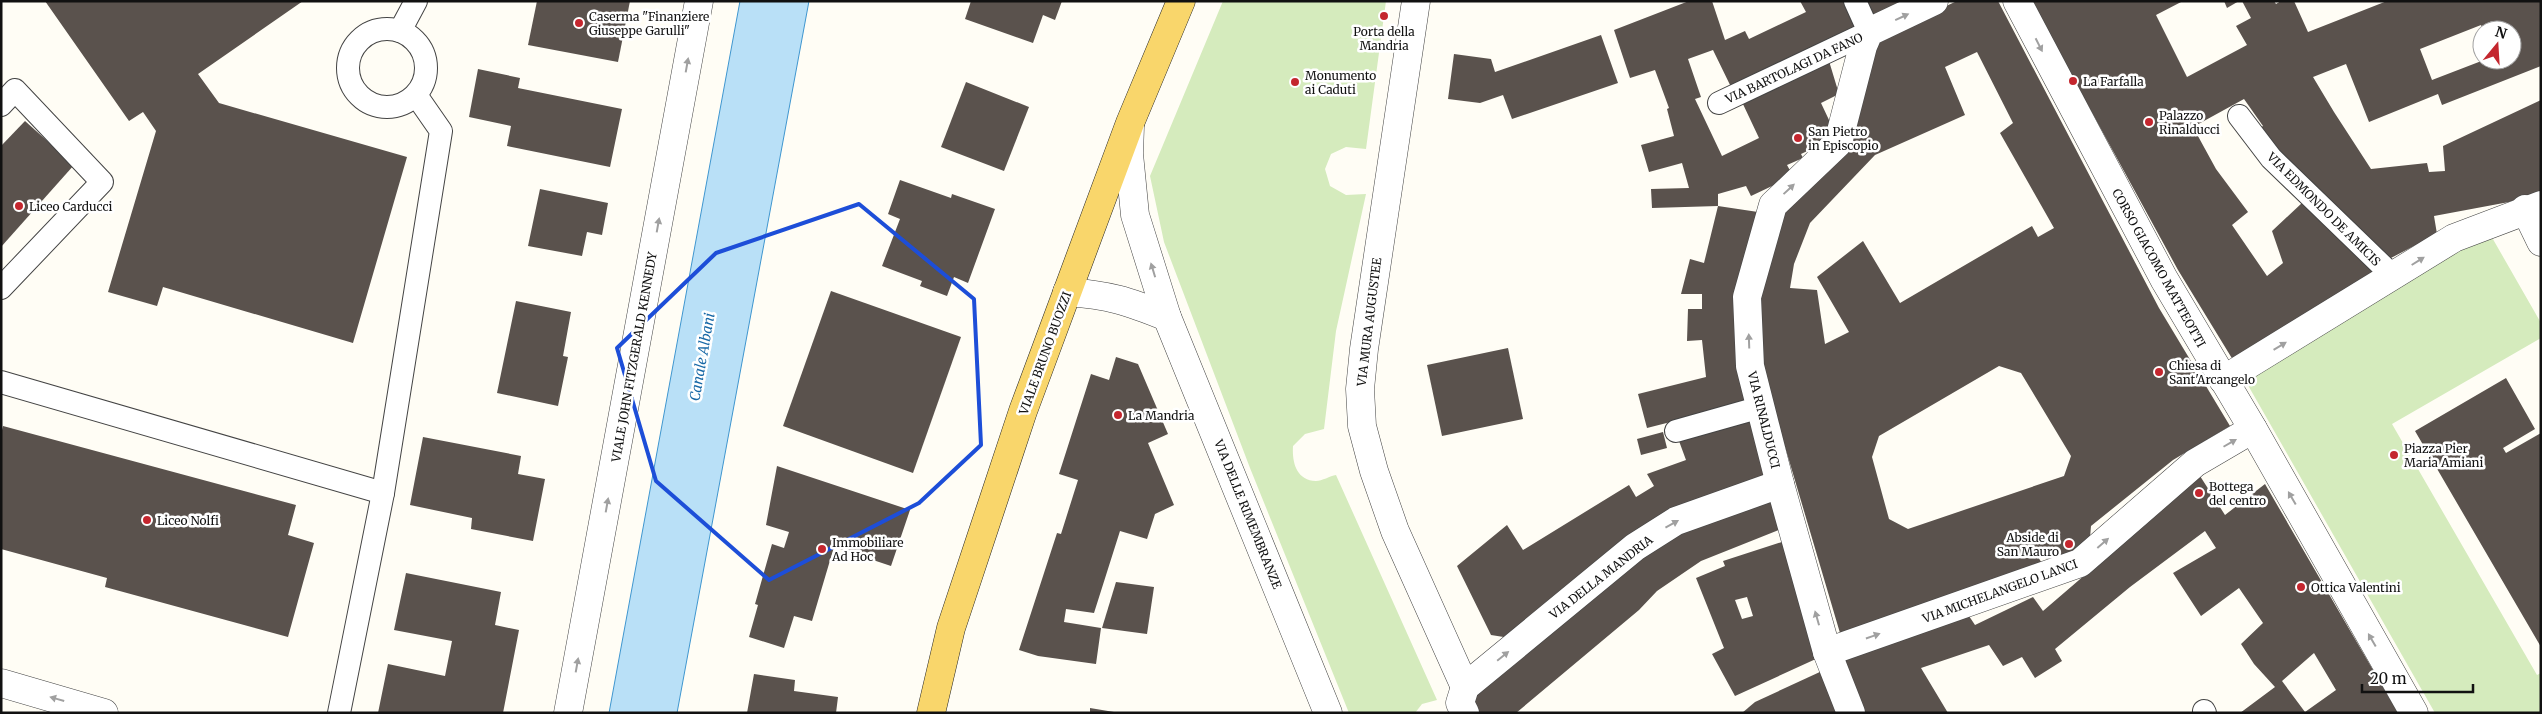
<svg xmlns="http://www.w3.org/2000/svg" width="2542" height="714" viewBox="0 0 2542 714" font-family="Merriweather,serif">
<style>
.green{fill:#d5ebbd}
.water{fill:#b9e0f7;stroke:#3f96cf}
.building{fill:#5a524d;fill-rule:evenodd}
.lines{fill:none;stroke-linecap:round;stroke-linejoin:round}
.service-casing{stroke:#444;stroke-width:24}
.pedestrian-casing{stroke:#444;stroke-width:29}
.minor-casing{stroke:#444;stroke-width:29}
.tertiary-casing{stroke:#444;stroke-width:29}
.primary-casing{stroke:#222;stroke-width:29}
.service{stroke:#fff;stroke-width:22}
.pedestrian{stroke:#fff;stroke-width:28}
.minor{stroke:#fff;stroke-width:28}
.tertiary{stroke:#fff;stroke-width:28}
.primary{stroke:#f9d66b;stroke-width:28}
.oneway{fill:#a0a0a0}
.marked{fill:none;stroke:#1d4ed8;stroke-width:4;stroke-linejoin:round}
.poi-dot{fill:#c4262e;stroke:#fff;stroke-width:2}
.labels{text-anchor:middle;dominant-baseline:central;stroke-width:5;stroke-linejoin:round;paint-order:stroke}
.poi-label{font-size:12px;fill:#111;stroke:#fff;text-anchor:start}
.street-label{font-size:12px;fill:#111;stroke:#fff}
.water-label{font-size:14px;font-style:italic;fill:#1768a6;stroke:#fff}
</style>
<rect width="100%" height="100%" fill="#fffdf5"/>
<!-- green -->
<g class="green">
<path d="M1223 1H1386L1366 149 1346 147 1331 154 1325 169 1330 186 1346 195 1366 194 1336 331 1324 429 1305 434 1293 446C1292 462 1296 480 1316 481 1322 481 1330 476 1336 475L1437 700 1422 704 1415 713H1349L1250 468 1164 242 1150 176Z"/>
<polygon points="2490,234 2541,323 2541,338 2392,424 2537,675 2541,673 2541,713 2435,713 2245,380 2462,246"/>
</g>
<!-- water -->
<polygon class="water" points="740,1 809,1 677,713 609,713"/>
<!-- building -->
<g class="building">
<polygon points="45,1 303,1 198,74 219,103 407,157 353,343 163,287 157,306 108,292 156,131 143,112 129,121"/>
<polygon points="537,1 630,1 618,62 528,45"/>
<polygon points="971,1 1062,1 1055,20 1043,15 1033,43 965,19"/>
<polygon points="1689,1 1712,1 1725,40 1745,31 1749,39 1806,12 1800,1 1849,1 1861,28 1732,89 1713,50 1688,59 1701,97 1695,99 1722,156 1759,138 1742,102 1829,61 1839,94 1821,103 1837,137 1801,154 1803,158 1787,165 1793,176 1751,196 1746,186 1718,194 1718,206 1652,208 1651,189 1689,188 1682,163 1649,172 1641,145 1674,136 1667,109 1669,108 1655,70 1630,78 1614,30"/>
<polygon points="1861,1 1918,1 1872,23"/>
<path d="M1957 1H1998L2159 308 2230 426 2173 460 2091 526 2090 538 2083 549 2058 560 2045 558 2035 552 2043 565 1840 633 1768 389 1755 319 1783 206 1829 161 1873 40ZM1977 52 2013 123 2000 133 2054 228 2038 237 2032 226 1900 303 1863 241 1817 277 1849 332 1825 344 1817 290 1790 288 1794 264 1810 223 1875 155 1965 115 1945 67ZM1999 366 2021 373 2071 456 2064 476 1908 529 1889 519 1872 457 1879 436Z"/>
<path d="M2031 1H2183L2156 15 2187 77 2247 45 2236 26 2251 18 2242 1H2274L2276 4 2281 1H2294L2308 32 2387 1H2541V66L2442 105 2438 94 2369 122 2346 64 2313 77 2334 112 2371 169 2427 163 2429 172 2445 171 2443 146 2541 100V192L2509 202 2434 216 2437 234 2389 259 2286 160 2260 128 2263 126 2244 99 2193 127 2216 169 2248 212 2232 225 2267 276 2283 263 2272 231 2303 202 2379 272 2233 360 2178 270ZM2481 25 2483 30H2512V60H2484L2432 80 2420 49Z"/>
<polygon points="2224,1 2239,1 2227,8"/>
<polygon points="1601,35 1618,83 1512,119 1503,95 1480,103 1448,99 1454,54 1491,59 1495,72"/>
<polygon points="478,69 520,78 518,88 622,109 610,167 507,146 511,126 469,117"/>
<polygon points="966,82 1029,107 1004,171 941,147"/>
<polygon points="25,121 74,165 1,247 1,146"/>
<polygon points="900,180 951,198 952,194 995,209 968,283 954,277 947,296 920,286 922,281 882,266 900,219 888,214"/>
<polygon points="540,189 608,203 602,235 587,232 582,256 528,246"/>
<polygon points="1718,206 1758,212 1749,402 1647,428 1638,394 1706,377 1702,340 1687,341 1688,309 1702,309 1702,294 1681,294 1690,259 1704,263"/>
<polygon points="831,291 961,337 913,473 783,426"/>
<polygon points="516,301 571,312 563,356 568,357 558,406 497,393"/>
<polygon points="1508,348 1523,419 1442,436 1427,365"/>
<polygon points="1116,357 1138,364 1168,434 1148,443 1174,505 1155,514 1147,539 1120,531 1094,613 1066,609 1064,622 1101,628 1096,664 1038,656 1019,650 1057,533 1061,534 1078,480 1059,474 1091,374 1109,380"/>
<polygon points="2506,378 2535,429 2503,448 2506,453 2541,433 2541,647 2415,431"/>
<polygon points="1753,418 1768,479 1510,638 1491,635 1457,566 1507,525 1523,550 1629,485 1636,497 1654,486 1647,474 1686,460 1679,441"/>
<polygon points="3,426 296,505 288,535 314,543 288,637 105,587 107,578 1,549 1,434"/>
<polygon points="1663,432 1667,448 1641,455 1637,439"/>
<polygon points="423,437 521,456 518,474 545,479 533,541 471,529 472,518 410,505"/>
<polygon points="777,466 910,510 891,566 834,547 812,621 794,616 784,648 749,637 758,605 755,604 772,544 784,548 789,532 766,525"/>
<path d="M2200 476 2225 515 2265 484 2398 713H2240L2275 687 2254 664 2241 644 2263 623 2239 588 2201 616 2173 573 2216 548 2205 531 2130 587 2055 649 2062 661 2035 678 2022 657 2003 666 1989 645 1921 668 1948 713H1861L1841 661 1967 613 1975 625 2033 597 2043 611ZM2314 653 2336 690 2305 712 2282 681Z"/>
<polygon points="1772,495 1781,529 1701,561 1657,591 1639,610 1516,713 1478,713 1471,699 1636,560 1682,531"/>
<path d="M1785 541 1818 658 1735 696 1712 654 1724 648 1696 578 1725 566 1723 561ZM1747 597 1753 616 1742 619 1735 600Z"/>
<polygon points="406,573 501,592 495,625 519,630 503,713 378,713 388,664 445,676 452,641 394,630"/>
<polygon points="1116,582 1154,587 1147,634 1102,628"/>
<polygon points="1822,671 1840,713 1742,713 1755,702"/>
<polygon points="754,674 795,680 794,691 838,697 836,713 747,713"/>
<polygon points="1090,708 1114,712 1114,713 1090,713"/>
</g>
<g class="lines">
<!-- service casing -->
<g class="service-casing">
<g id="service">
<circle cx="387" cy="68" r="39"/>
<polyline points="400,31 416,1"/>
<polyline points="1719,103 1869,32 1855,1"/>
<polyline points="1,105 15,90 102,182 1,288"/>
<polyline points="2239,116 2271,158 2393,276"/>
<polyline points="1,382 383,493"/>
<polyline points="1676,431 1761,407"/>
<polyline points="2204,711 2205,713"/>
<polyline points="339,713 383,493 441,131 416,95"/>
</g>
</g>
<!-- pedestrian casing -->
<g class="pedestrian-casing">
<g id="pedestrian">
<polyline points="1416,1 1364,349 1360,389 1362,426 1374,471 1395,531 1465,687"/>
<polyline points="2525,209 2541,242"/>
</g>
</g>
<!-- minor casing -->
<g class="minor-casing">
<g id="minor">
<polyline points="2017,1 2164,279 2253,429 2414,713"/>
<polyline points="1130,126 1129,154 1135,215 1167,317 1328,713"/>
<path d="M1067 292C1109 295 1128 301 1167 317"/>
<polyline points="2223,380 2454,238 2541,205"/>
<polyline points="1827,652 2080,563 2195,463 2253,429"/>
<polyline points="1,683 104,713"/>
<polyline points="1465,713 1460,703 1465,687 1635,547 1676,521 1780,484"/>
<polyline points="1851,713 1827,652 1780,484 1750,366 1747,297 1773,205 1838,143 1863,46 1869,32 1934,1"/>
</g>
</g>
<!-- tertiary casing -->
<g class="tertiary-casing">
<polyline id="tertiary" points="568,713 699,1"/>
</g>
<!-- primary casing -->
<g class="primary-casing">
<polyline id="primary" points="931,713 951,628 1023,411 1130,123 1181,1"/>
</g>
<!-- service -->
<use href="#service" class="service"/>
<!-- pedestrian -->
<use href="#pedestrian" class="pedestrian"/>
<!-- minor -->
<use href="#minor" class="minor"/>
<!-- tertiary -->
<use href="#tertiary" class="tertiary"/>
<!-- primary -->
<use href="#primary" class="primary"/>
</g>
<!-- one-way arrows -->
<defs><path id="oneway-solid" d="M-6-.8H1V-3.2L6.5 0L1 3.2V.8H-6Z" transform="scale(1.25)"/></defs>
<g class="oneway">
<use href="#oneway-solid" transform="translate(1902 17) rotate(-25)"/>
<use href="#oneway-solid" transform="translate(2039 45) rotate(63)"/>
<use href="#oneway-solid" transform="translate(687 65) rotate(-80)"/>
<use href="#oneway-solid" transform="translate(1789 189) rotate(-43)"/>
<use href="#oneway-solid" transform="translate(658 225) rotate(-80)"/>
<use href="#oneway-solid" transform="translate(2418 261) rotate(-32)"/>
<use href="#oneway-solid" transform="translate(1153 270) rotate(-107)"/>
<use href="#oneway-solid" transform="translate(1749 341) rotate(-92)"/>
<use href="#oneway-solid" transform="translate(2280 346) rotate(-31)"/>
<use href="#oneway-solid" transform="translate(2230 443) rotate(-30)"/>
<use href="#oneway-solid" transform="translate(2292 498) rotate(-120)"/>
<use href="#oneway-solid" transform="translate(607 505) rotate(-80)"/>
<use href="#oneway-solid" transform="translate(1672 524) rotate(-29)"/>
<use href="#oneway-solid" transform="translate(2103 543) rotate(-41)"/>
<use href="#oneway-solid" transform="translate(1817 618) rotate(-106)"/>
<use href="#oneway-solid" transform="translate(1873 636) rotate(-19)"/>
<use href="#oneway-solid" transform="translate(2372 640) rotate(-120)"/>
<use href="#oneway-solid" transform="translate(1503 656) rotate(-39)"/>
<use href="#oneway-solid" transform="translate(577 665) rotate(-80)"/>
<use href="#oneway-solid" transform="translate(57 699) rotate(-164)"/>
</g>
<!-- marked area -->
<path class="marked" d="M859 204 974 299 981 445 919 503 769 580 656 481 617 348 716 253Z"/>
<!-- markers -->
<g class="poi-dot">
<circle cx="1384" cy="16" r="5"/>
<circle cx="579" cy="23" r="5"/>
<circle cx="2073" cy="81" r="5"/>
<circle cx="1295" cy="82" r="5"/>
<circle cx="2149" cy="122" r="5"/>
<circle cx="1798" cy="138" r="5"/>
<circle cx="19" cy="206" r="5"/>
<circle cx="2159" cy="372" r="5"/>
<circle cx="1118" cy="415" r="5"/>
<circle cx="2394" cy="455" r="5"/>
<circle cx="2199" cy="493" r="5"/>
<circle cx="147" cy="520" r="5"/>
<circle cx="2069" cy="544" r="5"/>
<circle cx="822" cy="549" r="5"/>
<circle cx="2301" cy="587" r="5"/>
</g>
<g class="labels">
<!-- poi labels -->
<g class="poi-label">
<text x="589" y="16">Caserma "Finanziere<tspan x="589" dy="14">Giuseppe Garulli"</tspan></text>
<text x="1384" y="31" text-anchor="middle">Porta della<tspan x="1384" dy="14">Mandria</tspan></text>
<text x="1305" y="75">Monumento<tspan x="1305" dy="14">ai Caduti</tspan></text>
<text x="2083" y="81">La Farfalla</text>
<text x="2159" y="115">Palazzo<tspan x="2159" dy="14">Rinalducci</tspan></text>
<text x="1808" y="131">San Pietro<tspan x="1808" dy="14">in Episcopio</tspan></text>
<text x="29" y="206">Liceo Carducci</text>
<text x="2169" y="365">Chiesa di<tspan x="2169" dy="14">Sant'Arcangelo</tspan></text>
<text x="1128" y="415">La Mandria</text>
<text x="2404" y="448">Piazza Pier<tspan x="2404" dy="14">Maria Amiani</tspan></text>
<text x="2209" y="486">Bottega<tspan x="2209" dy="14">del centro</tspan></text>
<text x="157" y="520">Liceo Nolfi</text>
<text x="2059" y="537" text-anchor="end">Abside di<tspan x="2059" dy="14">San Mauro</tspan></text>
<text x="832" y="542">Immobiliare<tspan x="832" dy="14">Ad Hoc</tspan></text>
<text x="2311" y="587">Ottica Valentini</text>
</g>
<!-- street labels -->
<g class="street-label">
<text transform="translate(1794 68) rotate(-25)">VIA BARTOLAGI DA FANO</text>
<text transform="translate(2324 209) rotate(45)">VIA EDMONDO DE AMICIS</text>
<text transform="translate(2159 268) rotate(61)">CORSO GIACOMO MATTEOTTI</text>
<text transform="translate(1369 322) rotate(-83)">VIA MURA AUGUSTEE</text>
<text transform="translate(1045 353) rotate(-70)">VIALE BRUNO BUOZZI</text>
<text transform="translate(634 357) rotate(-80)">VIALE JOHN FITZGERALD KENNEDY</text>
<text transform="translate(1764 420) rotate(76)">VIA RINALDUCCI</text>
<text transform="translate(1248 514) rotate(68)">VIA DELLE RIMEMBRANZE</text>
<text transform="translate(1601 577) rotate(-38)">VIA DELLA MANDRIA</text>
<text transform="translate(2000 591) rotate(-20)">VIA MICHELANGELO LANCI</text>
</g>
<!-- water labels -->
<g class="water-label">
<text transform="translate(702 357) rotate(-80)">Canale Albani</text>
</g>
</g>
<!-- border -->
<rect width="2542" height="714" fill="none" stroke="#111111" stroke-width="5"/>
<!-- north arrow -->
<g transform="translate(2497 45) rotate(18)"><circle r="24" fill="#ffffff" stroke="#a0a0a0"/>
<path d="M0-4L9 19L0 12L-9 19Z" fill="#c4262e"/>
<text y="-8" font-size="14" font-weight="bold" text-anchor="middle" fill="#111111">N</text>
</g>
<!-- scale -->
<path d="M2362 684v8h111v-8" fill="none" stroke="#111111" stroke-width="2.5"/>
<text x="2370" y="684" font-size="15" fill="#111111" stroke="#ffffff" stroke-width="4" paint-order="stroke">20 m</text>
</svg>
